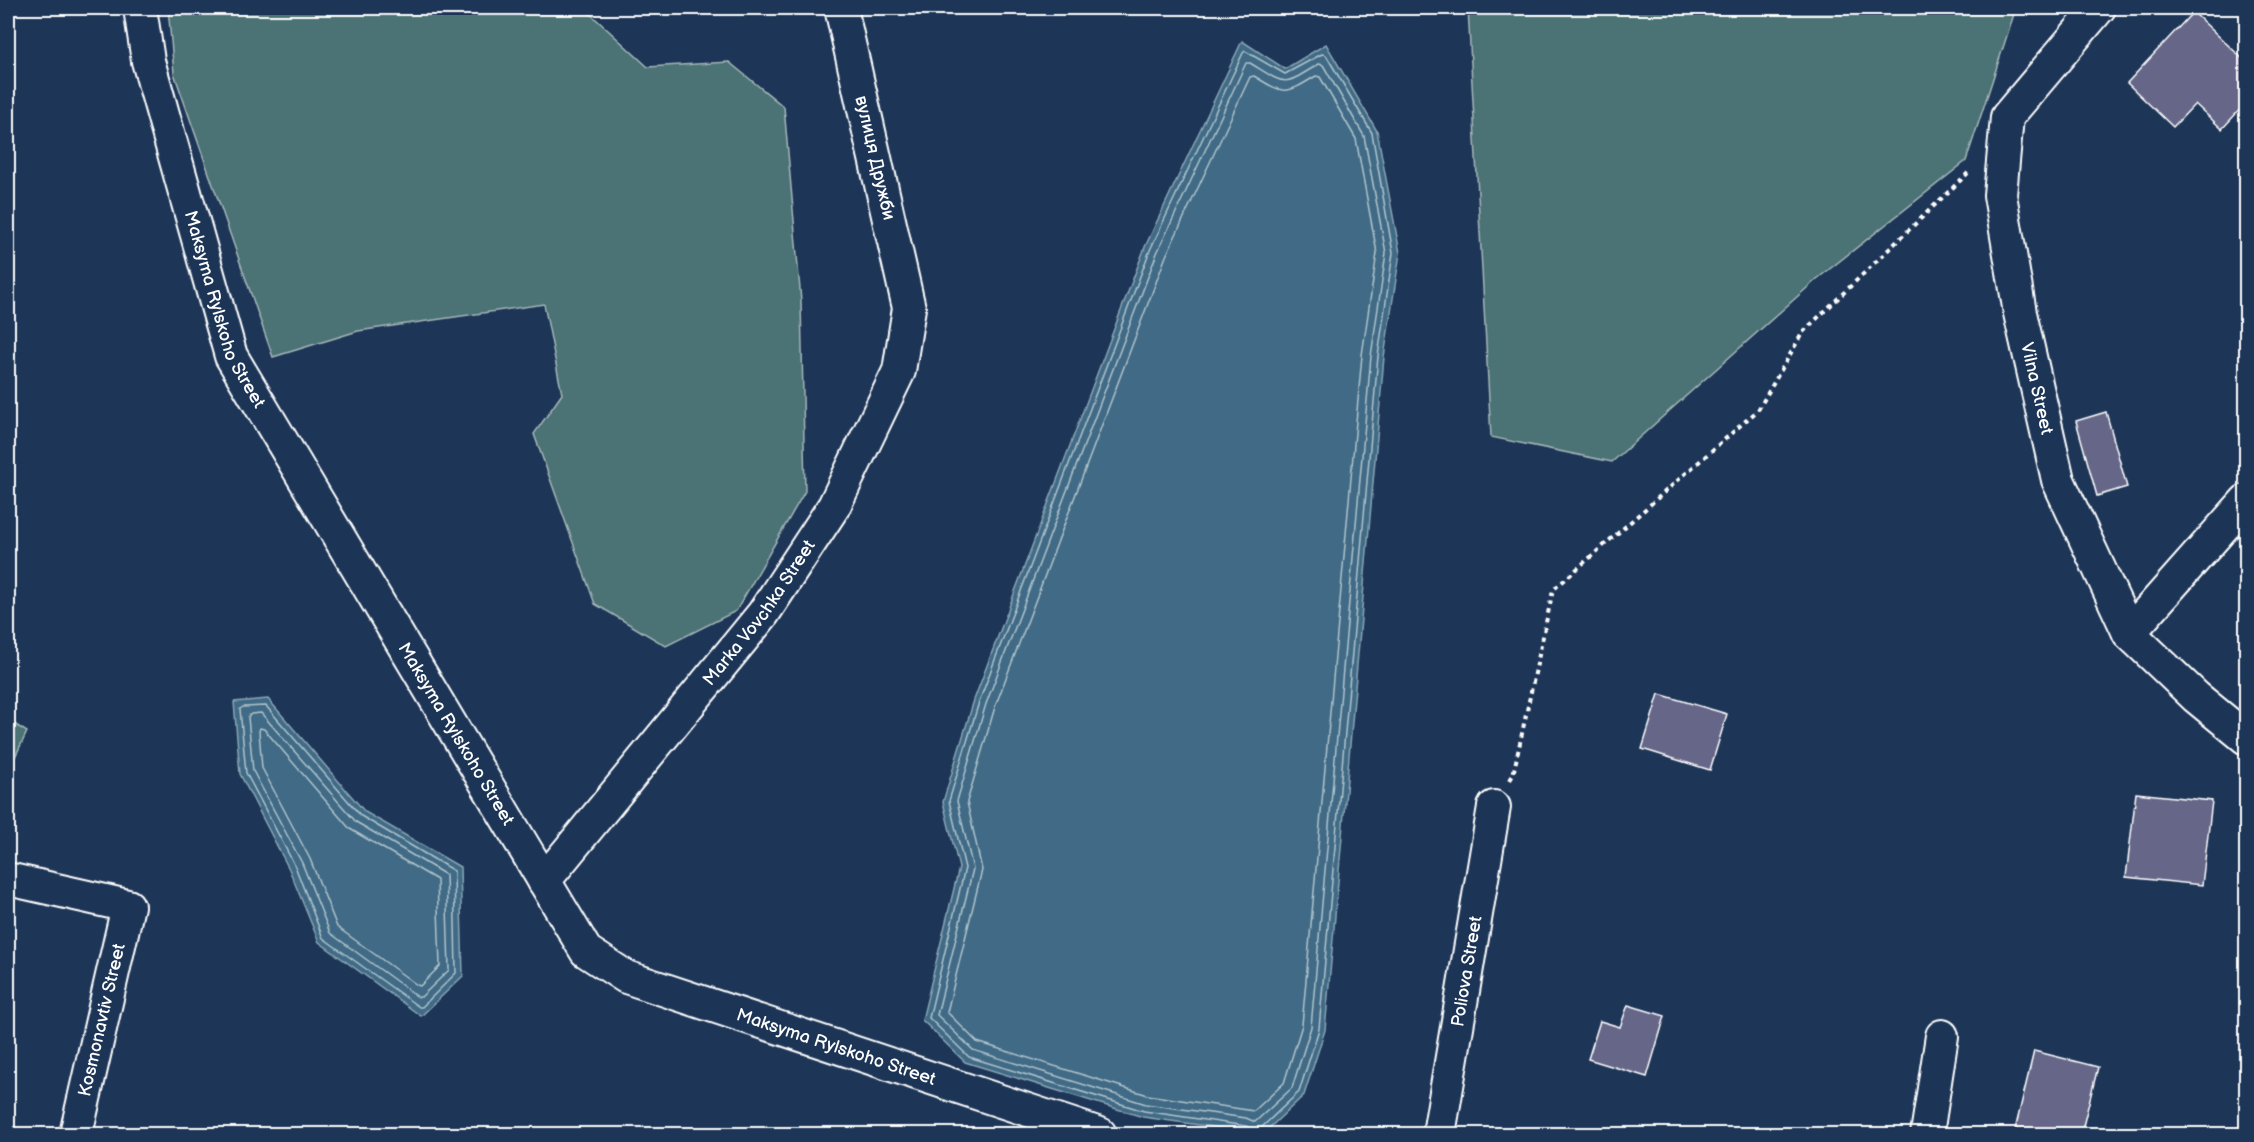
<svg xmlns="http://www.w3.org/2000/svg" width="2254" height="1142" viewBox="0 0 2254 1142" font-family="'Balsamiq Sans',sans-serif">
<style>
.green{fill:#4c7275;stroke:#a6b8ba;stroke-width:1.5}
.water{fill:#3f6b85;stroke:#8ca6b6;stroke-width:1.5}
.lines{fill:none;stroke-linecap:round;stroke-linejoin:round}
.shore{stroke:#b2c4ce;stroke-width:1.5}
.building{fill:#666689;stroke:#fff;stroke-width:1.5}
.minor-casing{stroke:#fff;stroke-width:36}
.path{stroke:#fff;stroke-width:4;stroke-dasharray:4.5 4.5;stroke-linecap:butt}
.minor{stroke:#1d3557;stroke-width:32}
.labels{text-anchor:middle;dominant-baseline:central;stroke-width:4.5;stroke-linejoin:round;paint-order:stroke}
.street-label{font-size:18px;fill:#fff;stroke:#1d3557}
</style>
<rect width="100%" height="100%" fill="#1d3557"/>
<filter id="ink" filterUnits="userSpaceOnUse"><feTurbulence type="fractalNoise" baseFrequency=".0167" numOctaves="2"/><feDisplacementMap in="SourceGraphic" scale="12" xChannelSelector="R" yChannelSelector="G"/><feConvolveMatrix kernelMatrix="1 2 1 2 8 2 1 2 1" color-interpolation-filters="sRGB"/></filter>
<g filter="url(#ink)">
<!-- green -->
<g class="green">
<polygon points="168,8 430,8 440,17 584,8 648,67 729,62 784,107 801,301 805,491 736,611 666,646 595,604 534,434 562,394 544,304 358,331 273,357 174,73"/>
<polygon points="1468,8 2016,8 1966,161 1817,279 1612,462 1491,437"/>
<polygon points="8,720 27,732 13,761 8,762"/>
</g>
<!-- water -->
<g class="water">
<polygon points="1242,41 1285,69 1326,44 1377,131 1400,253 1384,357 1325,1030 1304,1095 1263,1134 1143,1117 965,1062 922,1020 959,868 943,802 974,700 1145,247"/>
<polygon points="268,699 365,812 460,867 463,976 421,1016 319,942 289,869 240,774 234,702"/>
</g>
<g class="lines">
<!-- shore -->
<g class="shore">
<path d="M1246 63H1250C1288 86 1281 87 1319 64L1323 65 1364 136 1386 253 1371 356 1311 1027 1292 1088 1255 1122 1246 1118 1146 1104 973 1050 937 1015 973 869 957 801 986 704 1157 253Z"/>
<path d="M1254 76C1285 95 1285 95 1316 76L1320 77 1356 139 1377 253 1362 355 1302 1025 1284 1083 1254 1111 1148 1095 977 1042 947 1012 982 870 967 802 995 707 1166 256 1250 77Z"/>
<polygon points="266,706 361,816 454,871 456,973 422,1007 419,1007 323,938 295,866 246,773 240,709 243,707"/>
<polygon points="261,713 356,822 446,875 449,970 421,997 418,997 330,933 302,863 253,771 248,717 251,714"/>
<polygon points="260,728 264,729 350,829 437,880 440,966 420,986 417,985 337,927 310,859 262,768 259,731"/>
<polyline points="1252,1134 1251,1129 1246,1126 1144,1111 969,1057 929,1018 965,868 949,801 979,702 1150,250 1243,53 1245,51 1285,74 1322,54 1326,55 1372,133 1393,253 1378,356 1319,1029 1299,1092 1261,1128 1259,1134"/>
</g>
</g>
<!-- building -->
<g class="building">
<polygon points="2193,12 2246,62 2246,103 2222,129 2195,104 2173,127 2127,83"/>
<polygon points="2106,412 2127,487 2097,496 2076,421"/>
<polygon points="1659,694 1727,714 1710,770 1642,749"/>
<polygon points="2136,793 2212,801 2202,885 2126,877"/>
<polygon points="1628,1005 1665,1016 1647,1077 1588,1059 1600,1021 1620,1027"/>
<polygon points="2034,1051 2098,1067 2081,1134 2034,1134 2015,1130"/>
</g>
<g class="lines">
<!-- minor casing -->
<g class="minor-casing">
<g id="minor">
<path id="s1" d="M140 8 148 61 231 356 586 951 626 977 1100 1134"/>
<path id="s2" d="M2099 8 2007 117 2000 195 2020 313 2058 480 2129 633 2196 697 2246 738"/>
<polyline points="2129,633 2246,501"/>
<polyline points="8,879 128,906 76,1134"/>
<path id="s3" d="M544 881 763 614 834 506 899 371 909 308 841 8"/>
<path id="s4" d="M1439 1134 1494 807"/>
<polyline points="1927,1134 1942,1036"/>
</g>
</g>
<!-- path -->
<polyline class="path" points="1510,780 1513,775 1553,590 1758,410 1803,332 1968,173"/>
<!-- minor -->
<use href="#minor" class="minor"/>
</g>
</g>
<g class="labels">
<!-- street labels -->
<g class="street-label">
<text transform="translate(875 158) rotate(77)">вулиця Дружби</text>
<text stroke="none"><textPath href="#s1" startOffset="314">Maksyma Rylskoho Street</textPath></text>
<text stroke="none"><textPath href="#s2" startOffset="418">Vilna Street</textPath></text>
<text stroke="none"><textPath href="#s3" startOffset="344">Marka Vovchka Street</textPath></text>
<text stroke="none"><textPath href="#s1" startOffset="800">Maksyma Rylskoho Street</textPath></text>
<text stroke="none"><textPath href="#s4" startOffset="165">Poliova Street</textPath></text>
<text transform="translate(102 1020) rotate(-77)">Kosmonavtiv Street</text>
<text stroke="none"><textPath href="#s1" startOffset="1322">Maksyma Rylskoho Street</textPath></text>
</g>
</g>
<!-- margin -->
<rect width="2254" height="1142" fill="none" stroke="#1d3557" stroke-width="30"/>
<rect x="15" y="15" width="2224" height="1112" fill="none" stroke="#fff" stroke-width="2" filter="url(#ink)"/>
</svg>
